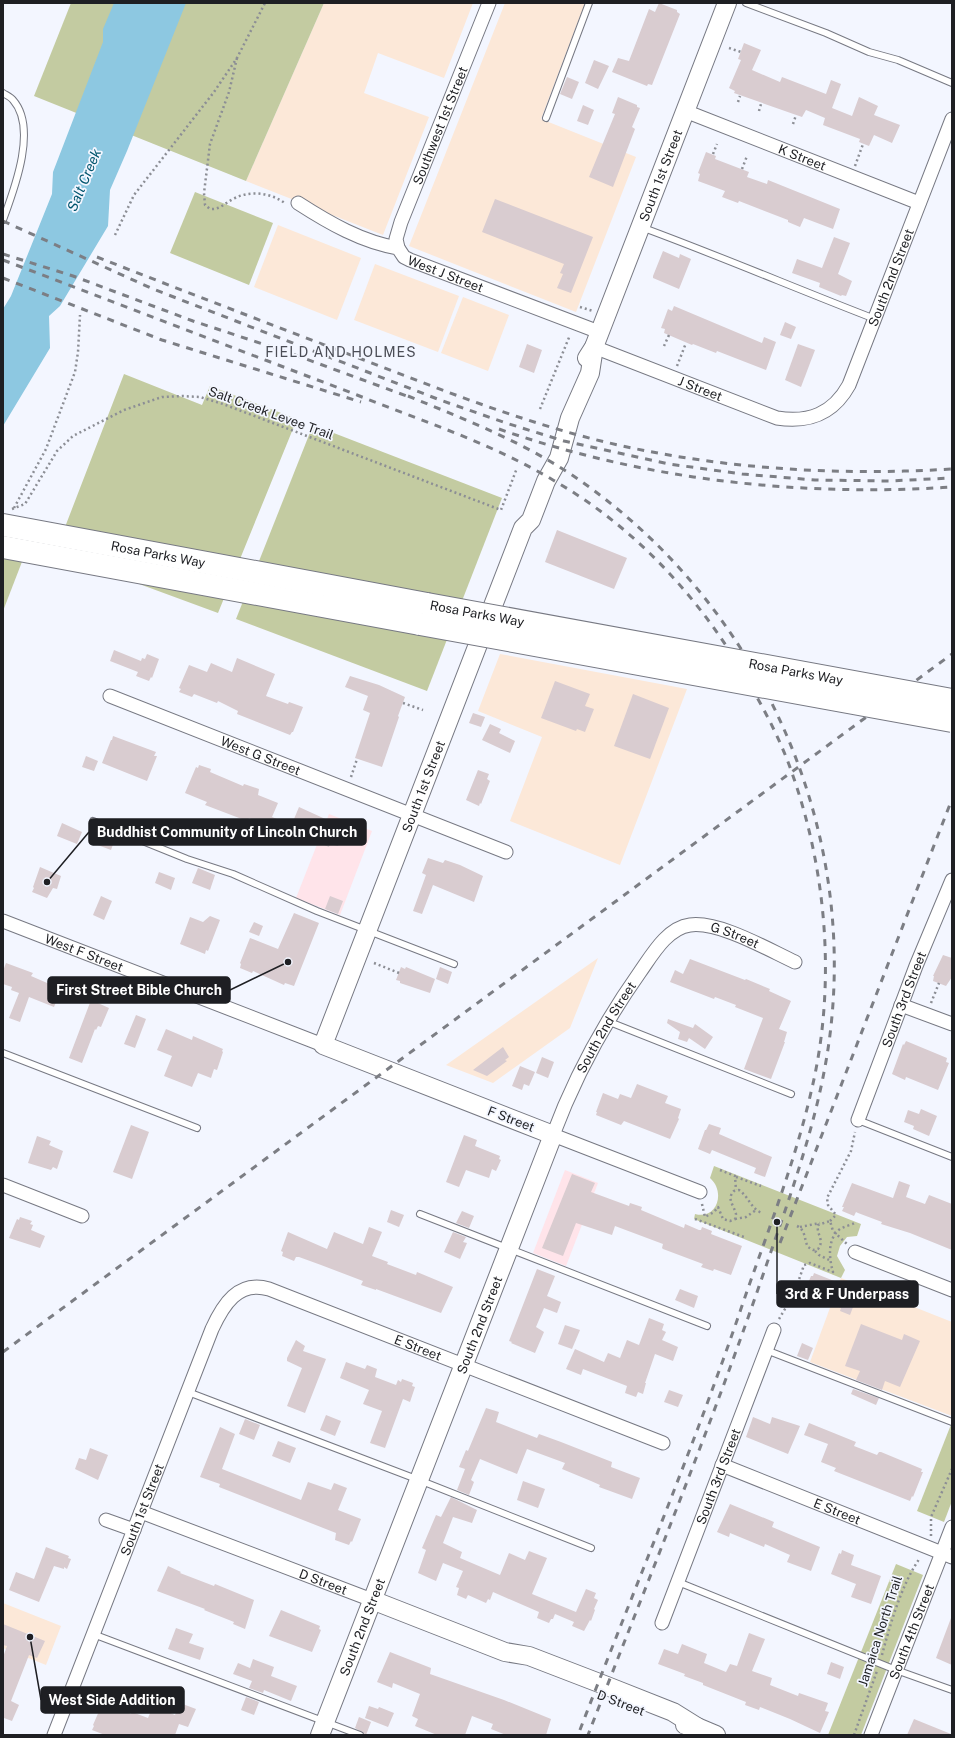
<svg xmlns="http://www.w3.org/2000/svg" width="955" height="1738" viewBox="0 0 955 1738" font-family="'Public Sans',sans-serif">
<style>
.commercial{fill:#ffe4ea}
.industrial{fill:#fce8d8}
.green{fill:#c3cba1}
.water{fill:#8dc8e1}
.building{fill:#d9ccd0}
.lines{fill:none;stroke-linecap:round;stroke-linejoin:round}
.lane-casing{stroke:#777983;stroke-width:8}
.street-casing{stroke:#777983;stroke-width:15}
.secondary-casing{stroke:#777983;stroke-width:20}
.highway-casing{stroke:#777983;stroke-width:24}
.path{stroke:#8c8e95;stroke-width:2.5;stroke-dasharray:2 3;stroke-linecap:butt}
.lane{stroke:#fff;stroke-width:6}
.street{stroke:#fff;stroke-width:13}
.secondary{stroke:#fff;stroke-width:18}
.highway{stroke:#fff;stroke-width:22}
.rail{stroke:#7c7e84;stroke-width:3;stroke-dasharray:7 7;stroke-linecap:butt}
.highway-bridge-casing{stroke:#777983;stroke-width:24;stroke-linecap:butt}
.highway-bridge{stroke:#fff;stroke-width:22}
.labels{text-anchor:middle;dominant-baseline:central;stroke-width:3.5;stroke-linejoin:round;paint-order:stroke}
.street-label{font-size:13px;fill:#1e1f23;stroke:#f3f6ff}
.water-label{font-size:14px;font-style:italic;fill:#00556e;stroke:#f3f6ff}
.neighbourhood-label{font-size:14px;letter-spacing:1px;fill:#4b4d56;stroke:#f3f6ff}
.leader{fill:none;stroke:#1e1f23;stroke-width:1.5}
.callout-dot{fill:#1e1f23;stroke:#f3f6ff;stroke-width:1.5}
.callout{fill:#1e1f23;stroke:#1e1f23;stroke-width:1.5}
.callout-label{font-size:14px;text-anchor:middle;font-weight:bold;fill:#fff}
</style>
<rect width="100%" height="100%" fill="#f3f6ff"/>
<!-- commercial -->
<g class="commercial">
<polygon points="329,814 372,831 340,915 296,898"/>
<polygon points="565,1170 598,1183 566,1266 533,1253"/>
</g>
<!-- industrial -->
<g class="industrial">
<polygon points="324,3 473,3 444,78 378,53 364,93 429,117 383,235 246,181"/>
<polygon points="505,3 585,3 541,119 636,157 576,312 409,246"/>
<polygon points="278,225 361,258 337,320 254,287"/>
<polygon points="375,264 459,296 438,352 354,320"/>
<polygon points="463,297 509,315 488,371 441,353"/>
<polygon points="500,654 687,689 620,865 510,821 542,737 478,711"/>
<polygon points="598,958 570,1028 493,1083 446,1065"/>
<polygon points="841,1278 952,1322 952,1416 810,1362"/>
<polygon points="3,1603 61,1626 46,1665 3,1648"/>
</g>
<!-- green -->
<g class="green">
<polygon points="71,3 324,3 246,181 34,96"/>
<polygon points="195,192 273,223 249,285 170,253"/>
<polygon points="124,374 202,405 210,386 297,419 218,613 55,553"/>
<polygon points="313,425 502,498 427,691 236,619"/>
<polygon points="3,529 30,541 3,611"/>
<path d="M714 1166 861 1224 857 1236 847 1237 840 1246 837 1256 845 1270 841 1278 694 1219 695 1214C717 1220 726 1192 710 1178Z"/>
<polygon points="952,1422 952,1501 944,1522 917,1511"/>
<polygon points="896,1564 923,1575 861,1735 828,1735"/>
</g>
<!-- water -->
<polygon class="water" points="114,3 186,3 127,151 110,190 108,226 60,306 49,316 50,348 3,426 3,309 11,296 52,194 53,172 103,42 103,29"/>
<!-- building -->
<g class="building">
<polygon points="659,3 677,10 677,12 680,14 652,85 648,84 647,86 612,72 618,58 629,61 649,9 655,12"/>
<polygon points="744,43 761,50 752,70 780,82 782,77 826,94 831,80 841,84 832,108 852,116 859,97 878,106 874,115 900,125 892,143 874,135 869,146 859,142 860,139 823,125 825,118 806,110 802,117 734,93 735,91 729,88 741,60 738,59"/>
<polygon points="594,60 609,66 598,89 585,83"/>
<polygon points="567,77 579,82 572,99 560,94"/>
<polygon points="618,97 637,105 637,107 640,108 632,127 635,129 613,187 589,177 615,114 612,113"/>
<polygon points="583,105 594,110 588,125 577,121"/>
<polygon points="706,152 716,156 715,159 749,172 747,177 767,184 768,180 840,209 833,229 804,218 800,227 788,222 788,220 739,201 738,203 722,197 725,191 698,181 700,174 698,173"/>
<polygon points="495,199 593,237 571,293 557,288 563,274 560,273 564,264 482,232"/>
<polygon points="834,237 850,243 838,274 852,281 846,296 842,295 841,296 819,287 820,283 792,273 797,259 822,268"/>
<polygon points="663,251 679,258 680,254 691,259 679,289 653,278 653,276"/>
<polygon points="674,306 762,343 764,337 776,342 766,370 717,351 716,353 693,344 692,345 664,333 665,329 661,328 668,309 672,311"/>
<polygon points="785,322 796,327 791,339 780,335"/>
<polygon points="527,344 542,350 534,373 519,367"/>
<polygon points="798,344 815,350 801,387 785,380"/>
<polygon points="557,530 627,558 614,589 545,562"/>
<polygon points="114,650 141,661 142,658 145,659 147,654 159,659 152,678 151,677 149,681 136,676 138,672 110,661"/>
<polygon points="237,658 275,674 266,696 288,704 289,702 303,707 293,732 292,732 290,735 237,714 238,711 218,701 217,703 194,694 192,697 179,692 181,689 179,688 189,665 207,672 211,663 232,672"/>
<polygon points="350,676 379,685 405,697 398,716 399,717 382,767 355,758 370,713 363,710 368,696 345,687"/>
<polygon points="555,681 590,694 585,706 594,709 585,732 577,729 576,731 541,718"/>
<polygon points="633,694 669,708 650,759 614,746"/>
<polygon points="473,713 485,717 481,727 469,723"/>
<polygon points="490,724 501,729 499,733 515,741 510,753 482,740"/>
<polygon points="113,736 156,752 154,756 157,756 147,781 102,763 111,740 112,740"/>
<polygon points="86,756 98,761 94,771 82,767"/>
<polygon points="199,765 211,769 210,772 243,786 244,784 259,789 258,795 278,803 272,817 290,824 285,835 276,832 277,830 249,818 247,821 205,805 207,802 185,793 196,767 198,768"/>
<polygon points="478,770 489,774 487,779 490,781 481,804 480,803 479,806 466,800"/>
<polygon points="299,807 345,828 338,846 330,844 329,847 289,831"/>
<polygon points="62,823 82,832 77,844 57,836"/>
<polygon points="101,830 116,836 111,850 95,844"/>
<polygon points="428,858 443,863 445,860 460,865 483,876 474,902 433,885 422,914 413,911 426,875 422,873"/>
<polygon points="40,867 61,876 57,889 53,888 47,898 32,892 34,888 33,887"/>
<polygon points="198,868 215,875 210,890 192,883"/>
<polygon points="159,872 175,878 171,890 155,883"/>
<polygon points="101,896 112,901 104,920 93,915"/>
<polygon points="330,896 343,901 338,914 325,909"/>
<polygon points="294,913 319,923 294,986 285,983 284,985 253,971 252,973 240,968 241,964 240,963 250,938 278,949"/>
<polygon points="210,916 220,920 208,951 206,950 205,954 180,944 190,917 203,922"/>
<polygon points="254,922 263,926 259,936 249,932"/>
<polygon points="943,955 952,958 952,977 946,986 933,981 934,976 933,976"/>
<polygon points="690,959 745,980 746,979 770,989 769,991 791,1001 779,1029 787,1032 784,1042 785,1042 771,1079 744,1069 763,1018 735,1007 736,1005 715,997 714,999 670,982 675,970 683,974"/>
<polygon points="6,963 33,973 31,976 61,989 54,1007 29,997 20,1022 9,1018 19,993 11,990 12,987 3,984 3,971"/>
<polygon points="401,967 405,969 406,967 435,979 430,993 400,983 400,981 396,980"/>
<polygon points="440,967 452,972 448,984 436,979"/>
<polygon points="91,1000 109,1008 101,1027 98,1026 96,1030 95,1029 82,1063 69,1058"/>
<polygon points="136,1015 146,1019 135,1048 124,1044"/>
<polygon points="668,1019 693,1028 695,1024 713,1037 705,1049 689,1038 687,1042 678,1039 680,1032 667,1023"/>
<polygon points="166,1029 192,1040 193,1036 223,1049 222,1051 223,1052 217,1070 214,1069 211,1078 198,1073 192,1087 164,1076 172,1056 157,1050"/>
<polygon points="906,1041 947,1058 946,1062 949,1063 938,1090 906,1077 905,1080 892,1074 903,1044 904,1045"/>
<polygon points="503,1047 509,1057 505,1060 507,1061 487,1076 473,1070"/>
<polygon points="542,1057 554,1062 548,1078 536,1073"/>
<polygon points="520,1066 535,1072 529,1086 524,1084 522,1090 512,1086"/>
<polygon points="637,1084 668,1096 665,1103 681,1109 678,1118 679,1119 670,1139 624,1121 621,1125 596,1115 597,1112 596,1112 603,1093 618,1099 620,1094 631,1098"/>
<polygon points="921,1109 937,1116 929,1136 913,1129 914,1126 904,1122 908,1110 919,1114"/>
<polygon points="709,1124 721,1128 719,1134 772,1157 765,1177 754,1173 756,1168 712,1150 710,1154 698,1149 705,1130 706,1130"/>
<polygon points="131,1125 149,1132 132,1179 113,1172"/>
<polygon points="464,1135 477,1140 475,1146 500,1156 499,1159 501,1160 496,1171 492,1169 489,1178 466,1170 459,1187 446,1182"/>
<polygon points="37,1136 51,1141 49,1145 63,1151 57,1169 53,1167 51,1170 28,1163"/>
<polygon points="572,1174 595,1183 591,1192 629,1206 630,1203 642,1207 641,1210 684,1228 685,1224 699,1230 701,1230 702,1227 712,1231 711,1234 742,1246 731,1275 714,1269 713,1271 701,1267 703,1264 663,1249 662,1248 663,1244 615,1226 612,1235 576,1223 563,1256 542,1248"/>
<polygon points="899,1181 910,1185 906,1197 925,1204 929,1195 952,1204 952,1250 910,1233 881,1224 882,1222 858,1213 856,1212 854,1216 842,1211 844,1207 842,1207 852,1183 893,1198"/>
<polygon points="391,1210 404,1215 399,1227 387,1222"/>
<polygon points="462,1211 474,1216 469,1228 456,1223"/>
<polygon points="20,1217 32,1221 30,1224 33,1225 31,1230 45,1236 40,1248 9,1238 17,1219 19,1220"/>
<polygon points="369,1227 382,1232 372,1256 388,1262 387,1264 416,1275 417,1272 453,1287 441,1313 376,1289 376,1290 361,1285 363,1281 321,1265 299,1257 296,1257 294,1261 282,1256 283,1252 281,1251 288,1232 327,1249 334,1232 363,1244"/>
<polygon points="453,1232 466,1237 463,1242 467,1243 460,1259 444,1252"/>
<polygon points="537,1269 555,1276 547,1296 561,1302 557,1313 544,1308 536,1327 544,1332 535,1353 511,1343 512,1342 509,1341"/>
<polygon points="814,1273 857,1290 853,1302 855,1302 850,1315 840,1311 841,1308 821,1299 819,1299 816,1306 805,1302 808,1295 804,1293 811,1276 813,1276"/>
<polygon points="680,1289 698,1296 694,1308 675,1300"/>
<polygon points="649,1318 664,1324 662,1330 666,1332 662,1340 678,1347 673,1361 655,1354 645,1383 646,1383 643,1394 638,1392 636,1397 625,1393 627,1386 583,1369 581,1375 566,1369 575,1349 604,1362 608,1353 620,1358 627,1340 639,1345"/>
<polygon points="861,1324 902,1340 904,1334 920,1341 900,1387 885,1381 882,1390 856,1380 860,1371 845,1366"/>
<polygon points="565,1325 580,1330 572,1349 558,1344"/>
<polygon points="296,1340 305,1346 303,1351 326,1359 305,1413 287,1406 302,1368 287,1361 287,1358"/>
<polygon points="802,1343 813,1348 808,1360 797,1356"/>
<polygon points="346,1362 365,1369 367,1365 377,1369 375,1377 396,1385 398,1380 401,1382 402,1379 413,1383 412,1386 415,1387 410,1402 403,1399 385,1448 370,1443 382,1411 363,1404 369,1390 340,1378"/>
<polygon points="853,1389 879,1398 876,1405 851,1394"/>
<polygon points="669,1390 683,1395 678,1407 664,1402"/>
<polygon points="486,1408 499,1412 496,1422 537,1438 539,1434 561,1442 612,1462 611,1467 640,1478 632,1499 599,1487 600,1485 591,1481 562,1469 565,1463 527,1449 517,1474 480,1459 471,1480 474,1482 469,1495 457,1490 465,1469 459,1467 466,1450 468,1451"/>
<polygon points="326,1415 341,1421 335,1436 320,1430"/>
<polygon points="753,1417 770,1424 772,1417 800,1426 788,1454 746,1437"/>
<polygon points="245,1419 260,1425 254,1440 239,1434"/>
<polygon points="809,1423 856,1442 854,1446 877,1455 879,1452 881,1452 922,1469 921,1472 923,1472 913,1497 912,1496 910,1501 834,1471 836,1468 821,1462 828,1444 804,1435"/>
<polygon points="220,1427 235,1434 222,1469 301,1500 308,1482 331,1490 334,1483 347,1488 338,1510 361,1519 352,1542 351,1541 349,1545 335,1540 336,1533 219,1487 220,1484 200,1477"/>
<polygon points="278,1441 296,1448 290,1463 272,1456"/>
<polygon points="90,1448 108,1455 98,1480 75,1469 79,1458 86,1460"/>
<polygon points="523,1481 545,1489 538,1508 517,1500"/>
<polygon points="451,1497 477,1510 472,1523 453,1517 443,1543 462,1552 460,1558 500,1575 509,1553 525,1560 529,1551 547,1558 532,1594 576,1612 586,1589 596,1593 594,1598 598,1600 594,1609 595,1610 591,1621 590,1620 584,1631 572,1626 574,1622 555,1614 553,1619 551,1619 549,1623 537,1618 539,1612 493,1592 490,1600 488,1599 486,1603 468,1595 466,1599 457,1595 459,1588 456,1587 463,1571 443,1563 436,1581 418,1573 426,1550 422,1548 436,1515 441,1517"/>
<polygon points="730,1504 774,1522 772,1527 820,1547 811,1571 787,1562 790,1555 765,1544 764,1547 730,1533 729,1537 717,1532"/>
<polygon points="46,1547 69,1556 68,1558 71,1559 67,1569 64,1567 64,1569 54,1566 39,1602 9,1590 16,1572 34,1579"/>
<polygon points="842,1550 854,1555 851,1565 881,1576 871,1604 851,1597 856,1584 831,1574 839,1553 841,1554"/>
<polygon points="168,1566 181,1572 180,1573 214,1586 215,1584 254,1600 245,1629 233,1624 234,1622 204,1610 205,1609 157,1591"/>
<polygon points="281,1610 320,1626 319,1629 321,1630 312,1652 269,1636"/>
<polygon points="951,1618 952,1618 952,1665 936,1658"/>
<polygon points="3,1624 45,1641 37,1658 29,1655 11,1701 19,1705 12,1721 4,1718 3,1720 3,1657 7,1646 3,1645"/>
<polygon points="176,1628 193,1634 189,1643 204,1648 200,1660 168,1649"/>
<polygon points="749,1633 765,1639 752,1671 772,1678 770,1685 798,1696 799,1693 828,1703 825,1711 829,1712 820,1733 790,1719 760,1707 759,1710 745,1705 746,1702 703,1685 703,1683 684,1676 685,1674 658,1664 664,1649 678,1654 682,1644 707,1654 704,1663 726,1672 730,1664 737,1666"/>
<polygon points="390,1652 431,1668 430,1674 504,1700 551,1719 546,1735 506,1735 491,1729 493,1724 472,1716 465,1735 437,1735 415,1726 418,1719 412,1716 420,1694 393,1683 392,1688 377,1682"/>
<polygon points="253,1659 274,1667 271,1676 297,1686 291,1701 264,1690 263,1693 249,1688 252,1681 233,1674 238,1663 250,1668"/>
<polygon points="831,1662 844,1667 840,1679 827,1674"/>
<polygon points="246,1697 259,1702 254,1715 241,1710"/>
<polygon points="103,1702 131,1714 132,1712 148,1718 153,1706 175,1715 180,1703 196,1709 188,1727 179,1724 175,1735 105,1735 92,1730 94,1726 93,1725"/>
<polygon points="369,1706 378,1709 379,1707 394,1713 388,1727 365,1718"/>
<polygon points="359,1717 371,1722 366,1735 355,1728"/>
<polygon points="914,1719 951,1734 951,1735 907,1735"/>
</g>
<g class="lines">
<!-- lane casing -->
<g class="lane-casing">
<g id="lane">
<polyline points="746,3 826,33 869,52 898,60 952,83"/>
<path d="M3 93C6 95 11 97 13 100 38 128 14 190 3 220"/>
<polyline points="546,118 589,3"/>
<path d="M641 227C720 256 797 289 875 319"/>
<polyline points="93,821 187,859 233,874 317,911 454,964"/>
<polyline points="607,1021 791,1094"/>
<polyline points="3,1053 197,1128"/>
<polyline points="858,1120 952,1157"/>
<polyline points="420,1214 707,1326"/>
<polyline points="766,1350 952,1422"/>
<polyline points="188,1392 419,1480 591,1548"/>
<polyline points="678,1582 896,1670 952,1690"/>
<polyline points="93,1634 360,1735"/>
</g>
</g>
<!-- street casing -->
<g class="street-casing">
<g id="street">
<path id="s1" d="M685 111 919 203"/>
<path id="s2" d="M298 203C329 223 362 242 398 248L404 257 410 260 599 332"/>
<path id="s3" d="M398 248 396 239 401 222 489 3"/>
<path id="s4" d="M594 347 777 418C809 423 833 414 849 385L952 119"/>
<path id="s5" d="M110 696 506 852"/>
<path id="s6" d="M3 921 323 1045"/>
<polyline points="901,1005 952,1024"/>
<path id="s7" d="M858 1120 916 966 952 880"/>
<polyline points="3,1185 82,1216"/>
<path id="s8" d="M700 1192 553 1135C575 1076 604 1023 640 972 652 955 667 928 690 925 719 921 767 949 795 962"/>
<polyline points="855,1252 952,1290"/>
<path id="s9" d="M722 1465 952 1557"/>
<path id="s10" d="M141 1512 372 1600"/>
<polyline points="106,1520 134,1530"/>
<path id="s11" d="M662 1623 774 1330"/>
<path id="s12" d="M54 1735 212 1329C223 1305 238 1280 269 1289L663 1443"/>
<path id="s13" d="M871 1735 952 1527"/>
</g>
</g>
<!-- secondary casing -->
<g class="secondary-casing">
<g id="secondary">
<path id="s14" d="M587 358 594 347 727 3"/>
<polyline points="372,1600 505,1652 529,1656 607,1686 673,1712 697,1727"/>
<polyline points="685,1725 697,1727 716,1735"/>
<path id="s15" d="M320 1735 553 1135 323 1045 523 528 531 520 546 481 559 458 570 418 590 373 594 347"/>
</g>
</g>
<!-- highway casing -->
<g class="highway-casing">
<g id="highway">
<path id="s16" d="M3 525 427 604"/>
<polyline points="3,547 420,624"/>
</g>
</g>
<!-- path -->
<g class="path">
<polyline points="729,48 741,52"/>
<path d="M237 58 229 92 210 144 204 193 205 205 210 209C220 210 226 202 235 198 251 190 272 193 286 204"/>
<polyline points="738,102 740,96"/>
<polyline points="759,111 761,104"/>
<polyline points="793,124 796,115"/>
<polyline points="713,154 717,144"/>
<polyline points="855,166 863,144"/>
<polyline points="742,169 747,156"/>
<polyline points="115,235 134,195 214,92 237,58 265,3"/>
<polyline points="580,307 593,311"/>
<polyline points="664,346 669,335"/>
<polyline points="677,366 686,343"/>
<polyline points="540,409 570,335"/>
<polyline points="14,508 46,449 75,372 78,352 80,315"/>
<polyline points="12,509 25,504 57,451 73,436 124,410 162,397 182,396 200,397 223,404 501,510 517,468"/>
<polyline points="403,703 423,710"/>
<polyline points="351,777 357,759"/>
<polyline points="374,963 399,973"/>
<polyline points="931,1003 939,983"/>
<polyline points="720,1170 735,1176 736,1190"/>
<polyline points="736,1177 761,1186"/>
<path d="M702 1204 705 1217 714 1212 718 1207 723 1219 730 1221 735 1219 736 1214C734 1205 726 1199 734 1191L739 1190C749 1197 751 1209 762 1213"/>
<polyline points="695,1219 744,1237"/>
<polyline points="735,1219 746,1217 756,1210"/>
<polyline points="830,1221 836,1215 828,1205 827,1198 851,1151 855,1132"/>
<path d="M797 1226C806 1230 804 1240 808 1247L813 1250 818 1249C825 1240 816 1234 818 1225L830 1221 833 1231 847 1244"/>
<polyline points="800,1227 820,1223"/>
<polyline points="815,1251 819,1255 829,1260"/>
<path d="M779 1319 794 1294 804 1265 810 1263 833 1272C829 1258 827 1239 840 1229 845 1226 851 1225 855 1223"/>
<polyline points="931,1536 931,1517 952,1469"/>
<path d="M882 1655C890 1625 902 1583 920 1558"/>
<polyline points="854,1735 877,1671"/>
</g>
<!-- lane -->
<use href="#lane" class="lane"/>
<!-- street -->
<use href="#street" class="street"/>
<!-- secondary -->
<use href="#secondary" class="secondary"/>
<!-- highway -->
<use href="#highway" class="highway"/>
<!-- rail -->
<g class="rail">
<polyline points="3,221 153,289 440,400 506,423 564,441 669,464 742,474 815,480 889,481 952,478"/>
<polyline points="3,254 73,276 193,321 287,352 412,398"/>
<path d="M97 257C186 292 275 326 364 360 444 391 523 422 605 442 719 469 836 476 952 469"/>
<path d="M3 260C121 305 239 350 357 395 425 422 496 445 558 483 633 527 694 592 739 666 759 700 779 735 792 773 827 872 836 985 812 1088 796 1159 769 1228 745 1297 695 1445 634 1589 578 1735"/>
<polyline points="3,278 162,340 361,402"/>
<path d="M408 396C469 421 531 445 585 484 756 606 854 816 831 1026 822 1110 792 1190 765 1269 711 1427 648 1580 588 1735"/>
<path d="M499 429C644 480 799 497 952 487"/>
<polyline points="780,1243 952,799"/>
<polyline points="3,1352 952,654"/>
</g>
<!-- highway-bridge casing -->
<g class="highway-bridge-casing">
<g id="highway-bridge">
<path id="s17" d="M427 604 952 700"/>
<polyline points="420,624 952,721"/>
</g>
</g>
<!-- highway-bridge -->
<use href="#highway-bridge" class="highway-bridge"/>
</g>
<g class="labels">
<!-- street labels -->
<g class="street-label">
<text stroke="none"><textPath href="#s3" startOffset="131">Southwest 1st Street</textPath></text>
<text stroke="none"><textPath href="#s1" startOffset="126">K Street</textPath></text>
<text stroke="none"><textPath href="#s14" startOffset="197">South 1st Street</textPath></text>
<text stroke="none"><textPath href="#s2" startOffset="166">West J Street</textPath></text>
<text stroke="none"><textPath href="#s4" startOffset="397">South 2nd Street</textPath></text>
<text stroke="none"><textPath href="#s4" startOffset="114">J Street</textPath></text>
<text transform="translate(271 413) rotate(20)">Salt Creek Levee Trail</text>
<text stroke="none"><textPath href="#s16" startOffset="158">Rosa Parks Way</textPath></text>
<text stroke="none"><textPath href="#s17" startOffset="51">Rosa Parks Way</textPath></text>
<text stroke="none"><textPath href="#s17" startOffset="375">Rosa Parks Way</textPath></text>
<text stroke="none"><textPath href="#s5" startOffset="162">West G Street</textPath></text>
<text stroke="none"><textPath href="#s15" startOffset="1168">South 1st Street</textPath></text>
<text stroke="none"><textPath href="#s8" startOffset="460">G Street</textPath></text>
<text stroke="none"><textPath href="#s6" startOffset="87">West F Street</textPath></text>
<text stroke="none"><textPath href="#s7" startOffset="129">South 3rd Street</textPath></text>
<text stroke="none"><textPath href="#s8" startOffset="278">South 2nd Street</textPath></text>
<text transform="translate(511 1119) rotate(21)">F Street</text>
<text stroke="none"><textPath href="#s15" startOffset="440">South 2nd Street</textPath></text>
<text stroke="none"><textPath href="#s12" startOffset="673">E Street</textPath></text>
<text stroke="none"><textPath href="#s11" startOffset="157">South 3rd Street</textPath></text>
<text stroke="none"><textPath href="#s12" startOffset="242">South 1st Street</textPath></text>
<text stroke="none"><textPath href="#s9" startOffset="124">E Street</textPath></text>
<text stroke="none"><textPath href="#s10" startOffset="195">D Street</textPath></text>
<text stroke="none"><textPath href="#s15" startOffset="116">South 2nd Street</textPath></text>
<text transform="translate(880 1631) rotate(-72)">Jamaica North Trail</text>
<text stroke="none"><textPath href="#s13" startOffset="111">South 4th Street</textPath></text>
<text transform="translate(621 1703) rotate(21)">D Street</text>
</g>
<!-- water labels -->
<g class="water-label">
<text transform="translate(84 180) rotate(-67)">Salt Creek</text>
</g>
<!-- neighbourhood labels -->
<g class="neighbourhood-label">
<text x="341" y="352">FIELD AND HOLMES</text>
</g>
</g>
<!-- callouts -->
<path class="leader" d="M47 882L89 832M288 962L230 990M777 1222L777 1294M30 1637L41 1700"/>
<g class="callout-dot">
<circle cx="47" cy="882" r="4"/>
<circle cx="288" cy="962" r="4"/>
<circle cx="777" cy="1222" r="4"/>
<circle cx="30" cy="1637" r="4"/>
</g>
<g class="callout">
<rect x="89" y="819" width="277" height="26" rx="4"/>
<rect x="48" y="977" width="182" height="26" rx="4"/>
<rect x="777" y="1281" width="141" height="26" rx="4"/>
<rect x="41" y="1687" width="143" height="26" rx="4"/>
</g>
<g class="callout-label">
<text x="227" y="837">Buddhist Community of Lincoln Church</text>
<text x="139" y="995">First Street Bible Church</text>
<text x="847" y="1299">3rd &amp; F Underpass</text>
<text x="112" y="1705">West Side Addition</text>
</g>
<!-- border -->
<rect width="955" height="1738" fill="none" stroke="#1e1f23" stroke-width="8"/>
</svg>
